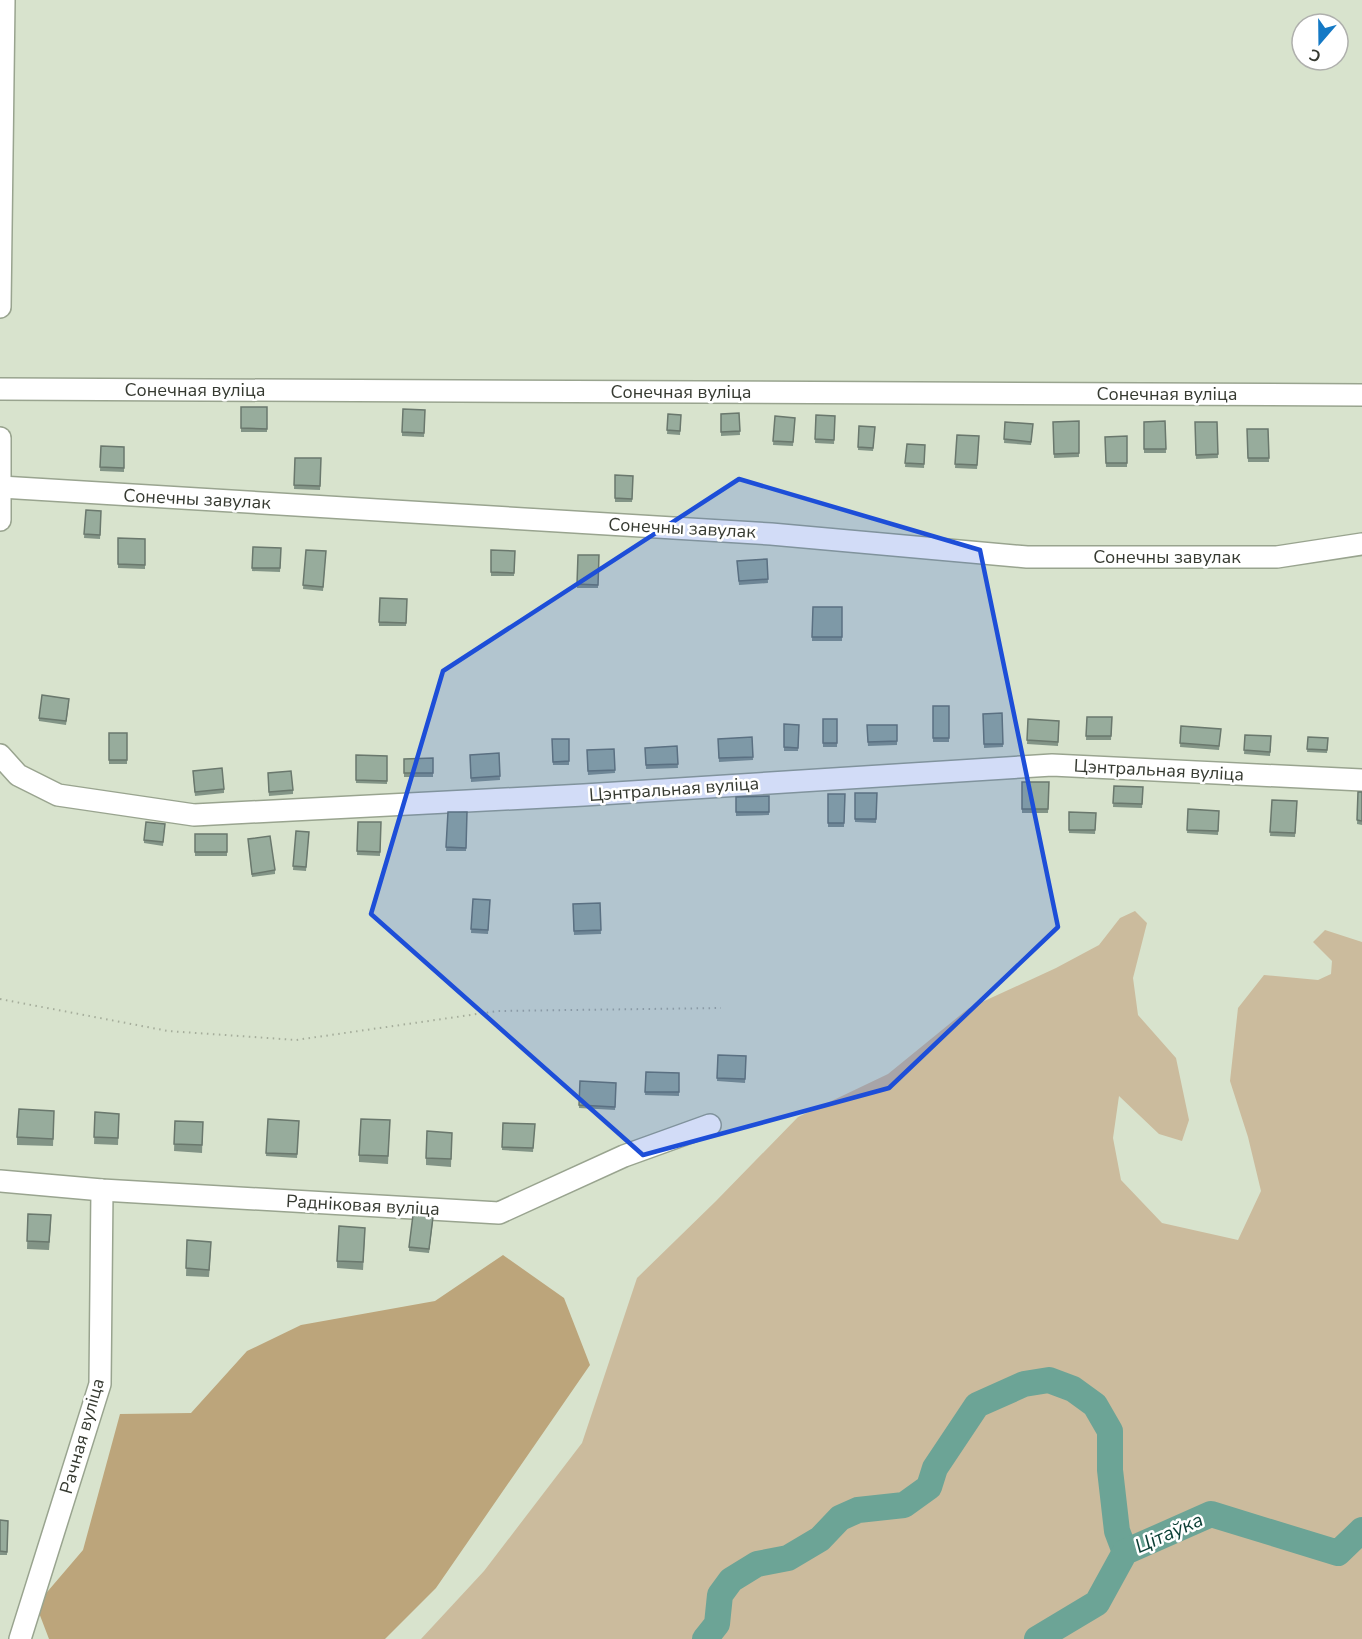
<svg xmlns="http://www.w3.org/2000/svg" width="1362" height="1639" viewBox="0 0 1362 1639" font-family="'Nunito Sans',sans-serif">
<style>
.green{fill:#cbbb9d}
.forest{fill:#bca57b}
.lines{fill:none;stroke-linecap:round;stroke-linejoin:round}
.river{stroke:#6ca496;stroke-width:26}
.minor-casing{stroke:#99a48f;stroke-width:24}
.path{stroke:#a5ad9b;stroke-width:2;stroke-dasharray:1.5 4.5;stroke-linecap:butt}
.minor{stroke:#fff;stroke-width:21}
.wall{fill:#829486}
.building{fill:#97ac9c;stroke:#6a786d;stroke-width:1.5}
.marked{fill:#1d4ed8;fill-opacity:0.2;stroke:#1d4ed8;stroke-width:4.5;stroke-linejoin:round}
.labels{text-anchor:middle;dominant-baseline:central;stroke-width:5;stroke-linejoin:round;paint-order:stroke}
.street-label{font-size:18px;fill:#363a31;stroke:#fff}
.water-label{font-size:20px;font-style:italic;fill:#0a3e34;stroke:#fff}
</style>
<rect width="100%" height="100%" fill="#d8e3cd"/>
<!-- green -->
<polygon class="green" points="1135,911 1147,923 1133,978 1138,1015 1176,1058 1189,1120 1182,1141 1159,1134 1119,1096 1113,1138 1121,1180 1162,1223 1238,1240 1261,1191 1248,1137 1230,1081 1238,1008 1264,975 1318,980 1331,974 1332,961 1313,942 1325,930 1362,942 1362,1639 421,1639 484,1571 582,1443 637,1278 716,1201 798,1117 888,1074 969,1008 1056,968 1099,945 1120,918"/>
<!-- forest -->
<polygon class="forest" points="503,1255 564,1298 590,1365 436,1588 385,1639 49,1639 36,1605 83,1550 120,1414 191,1413 247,1351 301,1325 435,1301"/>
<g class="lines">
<!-- river -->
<g class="river">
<polyline points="705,1639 717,1624 720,1595 731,1580 757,1564 788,1558 820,1539 840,1518 858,1510 904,1505 929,1487 935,1468 977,1405 1024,1384 1049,1380 1073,1389 1095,1405 1110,1431 1110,1470 1117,1531 1125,1552"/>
<polyline points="1037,1639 1097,1603 1125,1552 1211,1514 1338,1553 1362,1530"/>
</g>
<!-- minor casing -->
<g class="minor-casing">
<g id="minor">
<polyline points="0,307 4,0"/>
<polyline points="0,389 1362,395"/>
<polyline points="0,438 0,520"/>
<polyline points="1,487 771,534 1027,557 1277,557 1362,544"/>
<polyline points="0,755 18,775 58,795 194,815 584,795 1052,765 1362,780"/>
<polyline points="0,1181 102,1190 499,1213 624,1156 710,1125"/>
<polyline points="20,1639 100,1384 102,1190"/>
</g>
</g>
<!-- path -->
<polyline class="path" points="0,999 168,1031 296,1040 498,1011 721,1008"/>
<!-- minor -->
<use href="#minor" class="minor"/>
</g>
<!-- wall -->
<g class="wall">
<rect x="241" y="407" width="26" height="25"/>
<polygon points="425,410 424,437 402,436 402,432"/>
<polygon points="739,413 740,435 721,436 721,414"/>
<polygon points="668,414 681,415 680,435 667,434"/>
<polygon points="816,415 835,416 834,444 815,443"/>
<polygon points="775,416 795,418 793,446 773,445"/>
<polygon points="1079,421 1079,457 1054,458 1053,422"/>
<polygon points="1165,421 1166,453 1144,453 1144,422"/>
<polygon points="1005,422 1033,424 1031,445 1004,443"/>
<polygon points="1195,422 1217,422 1218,458 1196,459"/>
<polygon points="859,426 875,427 873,451 858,450"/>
<polygon points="1247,429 1268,429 1269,462 1248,462"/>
<polygon points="957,435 979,436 977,469 955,468"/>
<polygon points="1127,436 1127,467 1106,467 1105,437"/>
<polygon points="907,444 925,445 924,468 905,467"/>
<polygon points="101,446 124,447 124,472 100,471"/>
<polygon points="295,458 321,458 320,490 294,489"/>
<polygon points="615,475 633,476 632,502 615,502"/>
<polygon points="86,510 101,511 100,539 84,538"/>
<polygon points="118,538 145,539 145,569 118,568"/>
<polygon points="253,547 281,548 280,572 252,571"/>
<polygon points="306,550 326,551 323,591 303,589"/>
<polygon points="491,550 515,551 514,576 491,576"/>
<polygon points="578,555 599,555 598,588 577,588"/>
<polygon points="767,559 768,583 739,585 737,561"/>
<polygon points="407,599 406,626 379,626 379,622"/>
<polygon points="813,607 842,607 842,641 812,641"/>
<polygon points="69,703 66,725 39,721 39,718"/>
<rect x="933" y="706" width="16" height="36"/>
<polygon points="1002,713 1003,747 984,748 983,714"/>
<polygon points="1087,717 1112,717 1111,740 1086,740"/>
<rect x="823" y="719" width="14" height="28"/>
<polygon points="1028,719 1059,721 1058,746 1027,744"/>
<polygon points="784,724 799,725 798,751 784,751"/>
<polygon points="867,725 897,725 897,745 868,746"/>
<polygon points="1181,726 1221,729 1219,750 1180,747"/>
<rect x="109" y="733" width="18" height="31"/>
<polygon points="1245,735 1271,736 1270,756 1244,754"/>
<polygon points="752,737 753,760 719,762 718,739"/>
<polygon points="1308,737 1328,738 1327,753 1307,752"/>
<polygon points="552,739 569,739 569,765 553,765"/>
<polygon points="677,746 678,768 646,769 645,748"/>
<polygon points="614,749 615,773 588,775 587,750"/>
<polygon points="499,753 500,780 471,782 470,755"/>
<polygon points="356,755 387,756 387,784 356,783"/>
<polygon points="433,758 433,777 404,777 404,759"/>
<polygon points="193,774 224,789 224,793 195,796"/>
<polygon points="268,777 293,790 293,794 269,796"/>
<polygon points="1022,782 1049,782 1048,813 1022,813"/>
<polygon points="1114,786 1143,787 1142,808 1113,807"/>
<polygon points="1358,792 1362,792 1362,825 1357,824"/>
<polygon points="855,793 877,793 876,823 855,822"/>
<polygon points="828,794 845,794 844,827 828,827"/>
<polygon points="769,796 769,815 736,816 736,797"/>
<polygon points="1272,800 1297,801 1295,837 1270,836"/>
<polygon points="1188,809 1219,811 1218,835 1187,833"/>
<polygon points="448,812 467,812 466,851 446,851"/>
<polygon points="1069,812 1096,813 1095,834 1069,833"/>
<polygon points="358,822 381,822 380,856 357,855"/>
<polygon points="165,824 163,846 144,843 144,840"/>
<polygon points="296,831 309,832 306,871 293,870"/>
<rect x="195" y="834" width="32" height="22"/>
<polygon points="248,839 275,870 275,874 252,877"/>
<polygon points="473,899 490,900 488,934 471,933"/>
<polygon points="600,903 601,934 574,935 573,904"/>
<polygon points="718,1055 746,1056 745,1083 717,1081"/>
<polygon points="646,1072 679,1073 679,1096 645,1095"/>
<polygon points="580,1081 616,1083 615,1110 579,1108"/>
<polygon points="95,1112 119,1114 118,1145 94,1144"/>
<polygon points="54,1119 53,1146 17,1145 17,1137"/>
<polygon points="268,1119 299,1121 297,1158 266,1156"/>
<polygon points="390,1120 388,1164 359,1162 359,1155"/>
<polygon points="175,1121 203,1122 202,1153 174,1151"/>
<polygon points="503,1123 535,1124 533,1152 502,1150"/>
<polygon points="452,1133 451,1167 426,1165 426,1158"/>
<polygon points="28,1214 51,1223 49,1250 27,1249"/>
<polygon points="433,1221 429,1253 409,1251 409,1247"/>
<polygon points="365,1235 363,1270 337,1268 337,1261"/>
<polygon points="187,1240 211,1249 209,1277 186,1276"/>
<polygon points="0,1520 8,1521 7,1555 0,1555"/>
</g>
<!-- building -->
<g class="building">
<polygon points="241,407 267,407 267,429 241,428"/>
<polygon points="403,409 425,410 424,433 402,432"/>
<polygon points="739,413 740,431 721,432 721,414"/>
<polygon points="668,414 681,415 680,431 667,430"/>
<polygon points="816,415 835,416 834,440 815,439"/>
<polygon points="775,416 795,418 793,442 773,441"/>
<polygon points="1079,421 1079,453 1054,454 1053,422"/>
<polygon points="1165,421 1166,449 1144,449 1144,422"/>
<polygon points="1005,422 1033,424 1031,442 1004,439"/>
<polygon points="1195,422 1217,422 1218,454 1196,455"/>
<polygon points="859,426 875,427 873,448 858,447"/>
<polygon points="1247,429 1268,429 1269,458 1248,458"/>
<polygon points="957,435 979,436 977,465 955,464"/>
<polygon points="1127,436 1127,463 1106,463 1105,437"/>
<polygon points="907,444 925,445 924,464 905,463"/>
<polygon points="101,446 124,447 124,468 100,467"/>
<polygon points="295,458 321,458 320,486 294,485"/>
<polygon points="615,475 633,476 632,499 615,498"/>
<polygon points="86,510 101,511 100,535 84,534"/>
<polygon points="118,538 145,539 145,565 118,564"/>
<polygon points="253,547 281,548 280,568 252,568"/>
<polygon points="306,550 326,551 323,587 303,585"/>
<polygon points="491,550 515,551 514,573 491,572"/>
<polygon points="578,555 599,555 598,585 577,584"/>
<polygon points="767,559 768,579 739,581 737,561"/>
<polygon points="380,598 407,599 406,623 379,622"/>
<polygon points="813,607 842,607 842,637 812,637"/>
<polygon points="42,695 69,699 66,721 39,718"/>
<rect x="933" y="706" width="16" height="32"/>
<polygon points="1002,713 1003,744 984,744 983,714"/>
<polygon points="1087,717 1112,717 1111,736 1086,736"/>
<rect x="823" y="719" width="14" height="24"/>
<polygon points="1028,719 1059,721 1058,742 1027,740"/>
<polygon points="784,724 799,725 798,748 784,747"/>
<polygon points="867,725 897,725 897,741 868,742"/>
<polygon points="1181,726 1221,729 1219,746 1180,743"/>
<rect x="109" y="733" width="18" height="27"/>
<polygon points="1245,735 1271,736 1270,752 1244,750"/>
<polygon points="752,737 753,757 719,758 718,739"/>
<polygon points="1308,737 1328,738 1327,750 1307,749"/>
<polygon points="552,739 569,739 569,761 553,762"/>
<polygon points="677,746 678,764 646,765 645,748"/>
<polygon points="614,749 615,770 588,771 587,750"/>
<polygon points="499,753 500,776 471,778 470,755"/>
<polygon points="356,755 387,756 387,781 356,780"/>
<polygon points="433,758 433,773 404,773 404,759"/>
<polygon points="222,768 224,789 195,792 193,771"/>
<polygon points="291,771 293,790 269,792 268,773"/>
<polygon points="1022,782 1049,782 1048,809 1022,809"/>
<polygon points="1114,786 1143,787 1142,804 1113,803"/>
<polygon points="1358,792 1362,792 1362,821 1357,820"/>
<polygon points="855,793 877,793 876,819 855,819"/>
<polygon points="828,794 845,794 844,823 828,823"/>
<polygon points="769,796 769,812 736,812 736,797"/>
<polygon points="1272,800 1297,801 1295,833 1270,832"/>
<polygon points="1188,809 1219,811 1218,831 1187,830"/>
<polygon points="448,812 467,812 466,848 446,847"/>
<polygon points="1069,812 1096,813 1095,830 1069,830"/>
<polygon points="146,822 165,824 163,842 144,840"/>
<polygon points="358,822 381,822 380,852 357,851"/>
<polygon points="296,831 309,832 306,867 293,866"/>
<rect x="195" y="834" width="32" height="18"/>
<polygon points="270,836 275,870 252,874 248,839"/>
<polygon points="473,899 490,900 488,930 471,929"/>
<polygon points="600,903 601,930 574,931 573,904"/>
<polygon points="718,1055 746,1056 745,1079 717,1078"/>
<polygon points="646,1072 679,1073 679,1092 645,1092"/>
<polygon points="580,1081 616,1083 615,1107 579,1105"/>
<polygon points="19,1109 54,1111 53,1139 17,1137"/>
<polygon points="95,1112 119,1114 118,1138 94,1137"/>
<polygon points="268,1119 299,1121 297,1154 266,1153"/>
<polygon points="361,1119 390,1120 388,1156 359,1155"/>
<polygon points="175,1121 203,1122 202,1145 174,1144"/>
<polygon points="503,1123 535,1124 533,1148 502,1147"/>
<polygon points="427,1131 452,1133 451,1159 426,1158"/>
<polygon points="28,1214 51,1215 49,1242 27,1241"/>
<polygon points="413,1215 433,1217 429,1249 409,1247"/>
<polygon points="339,1226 365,1228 363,1262 337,1261"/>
<polygon points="187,1240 211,1242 209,1270 186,1268"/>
<polygon points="0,1520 8,1521 7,1552 0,1551"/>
</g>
<!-- marked area -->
<path class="marked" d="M739 479 980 550 1058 927 889 1088 643 1155 371 914 443 671Z"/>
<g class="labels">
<!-- street labels -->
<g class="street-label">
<text x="195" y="390">Сонечная вуліца</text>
<text x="681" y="392">Сонечная вуліца</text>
<text x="1167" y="394">Сонечная вуліца</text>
<text transform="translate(197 499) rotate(3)">Сонечны завулак</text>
<text transform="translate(682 528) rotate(3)">Сонечны завулак</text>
<text x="1167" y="557">Сонечны завулак</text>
<text transform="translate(1159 770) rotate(3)">Цэнтральная вуліца</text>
<text transform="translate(674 789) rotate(-4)">Цэнтральная вуліца</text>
<text transform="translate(363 1205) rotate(3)">Радніковая вуліца</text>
<text transform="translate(82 1436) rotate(-74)">Рачная вуліца</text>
</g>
<!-- water labels -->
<g class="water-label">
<text transform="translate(1169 1533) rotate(-24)">Цітаўка</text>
</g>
</g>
<!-- north arrow -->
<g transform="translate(1320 42) rotate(200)"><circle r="28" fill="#ffffff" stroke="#afb0ad" stroke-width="1.5"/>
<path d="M0-4.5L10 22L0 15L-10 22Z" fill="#1479c5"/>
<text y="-9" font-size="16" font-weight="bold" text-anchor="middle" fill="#363a31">С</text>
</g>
</svg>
